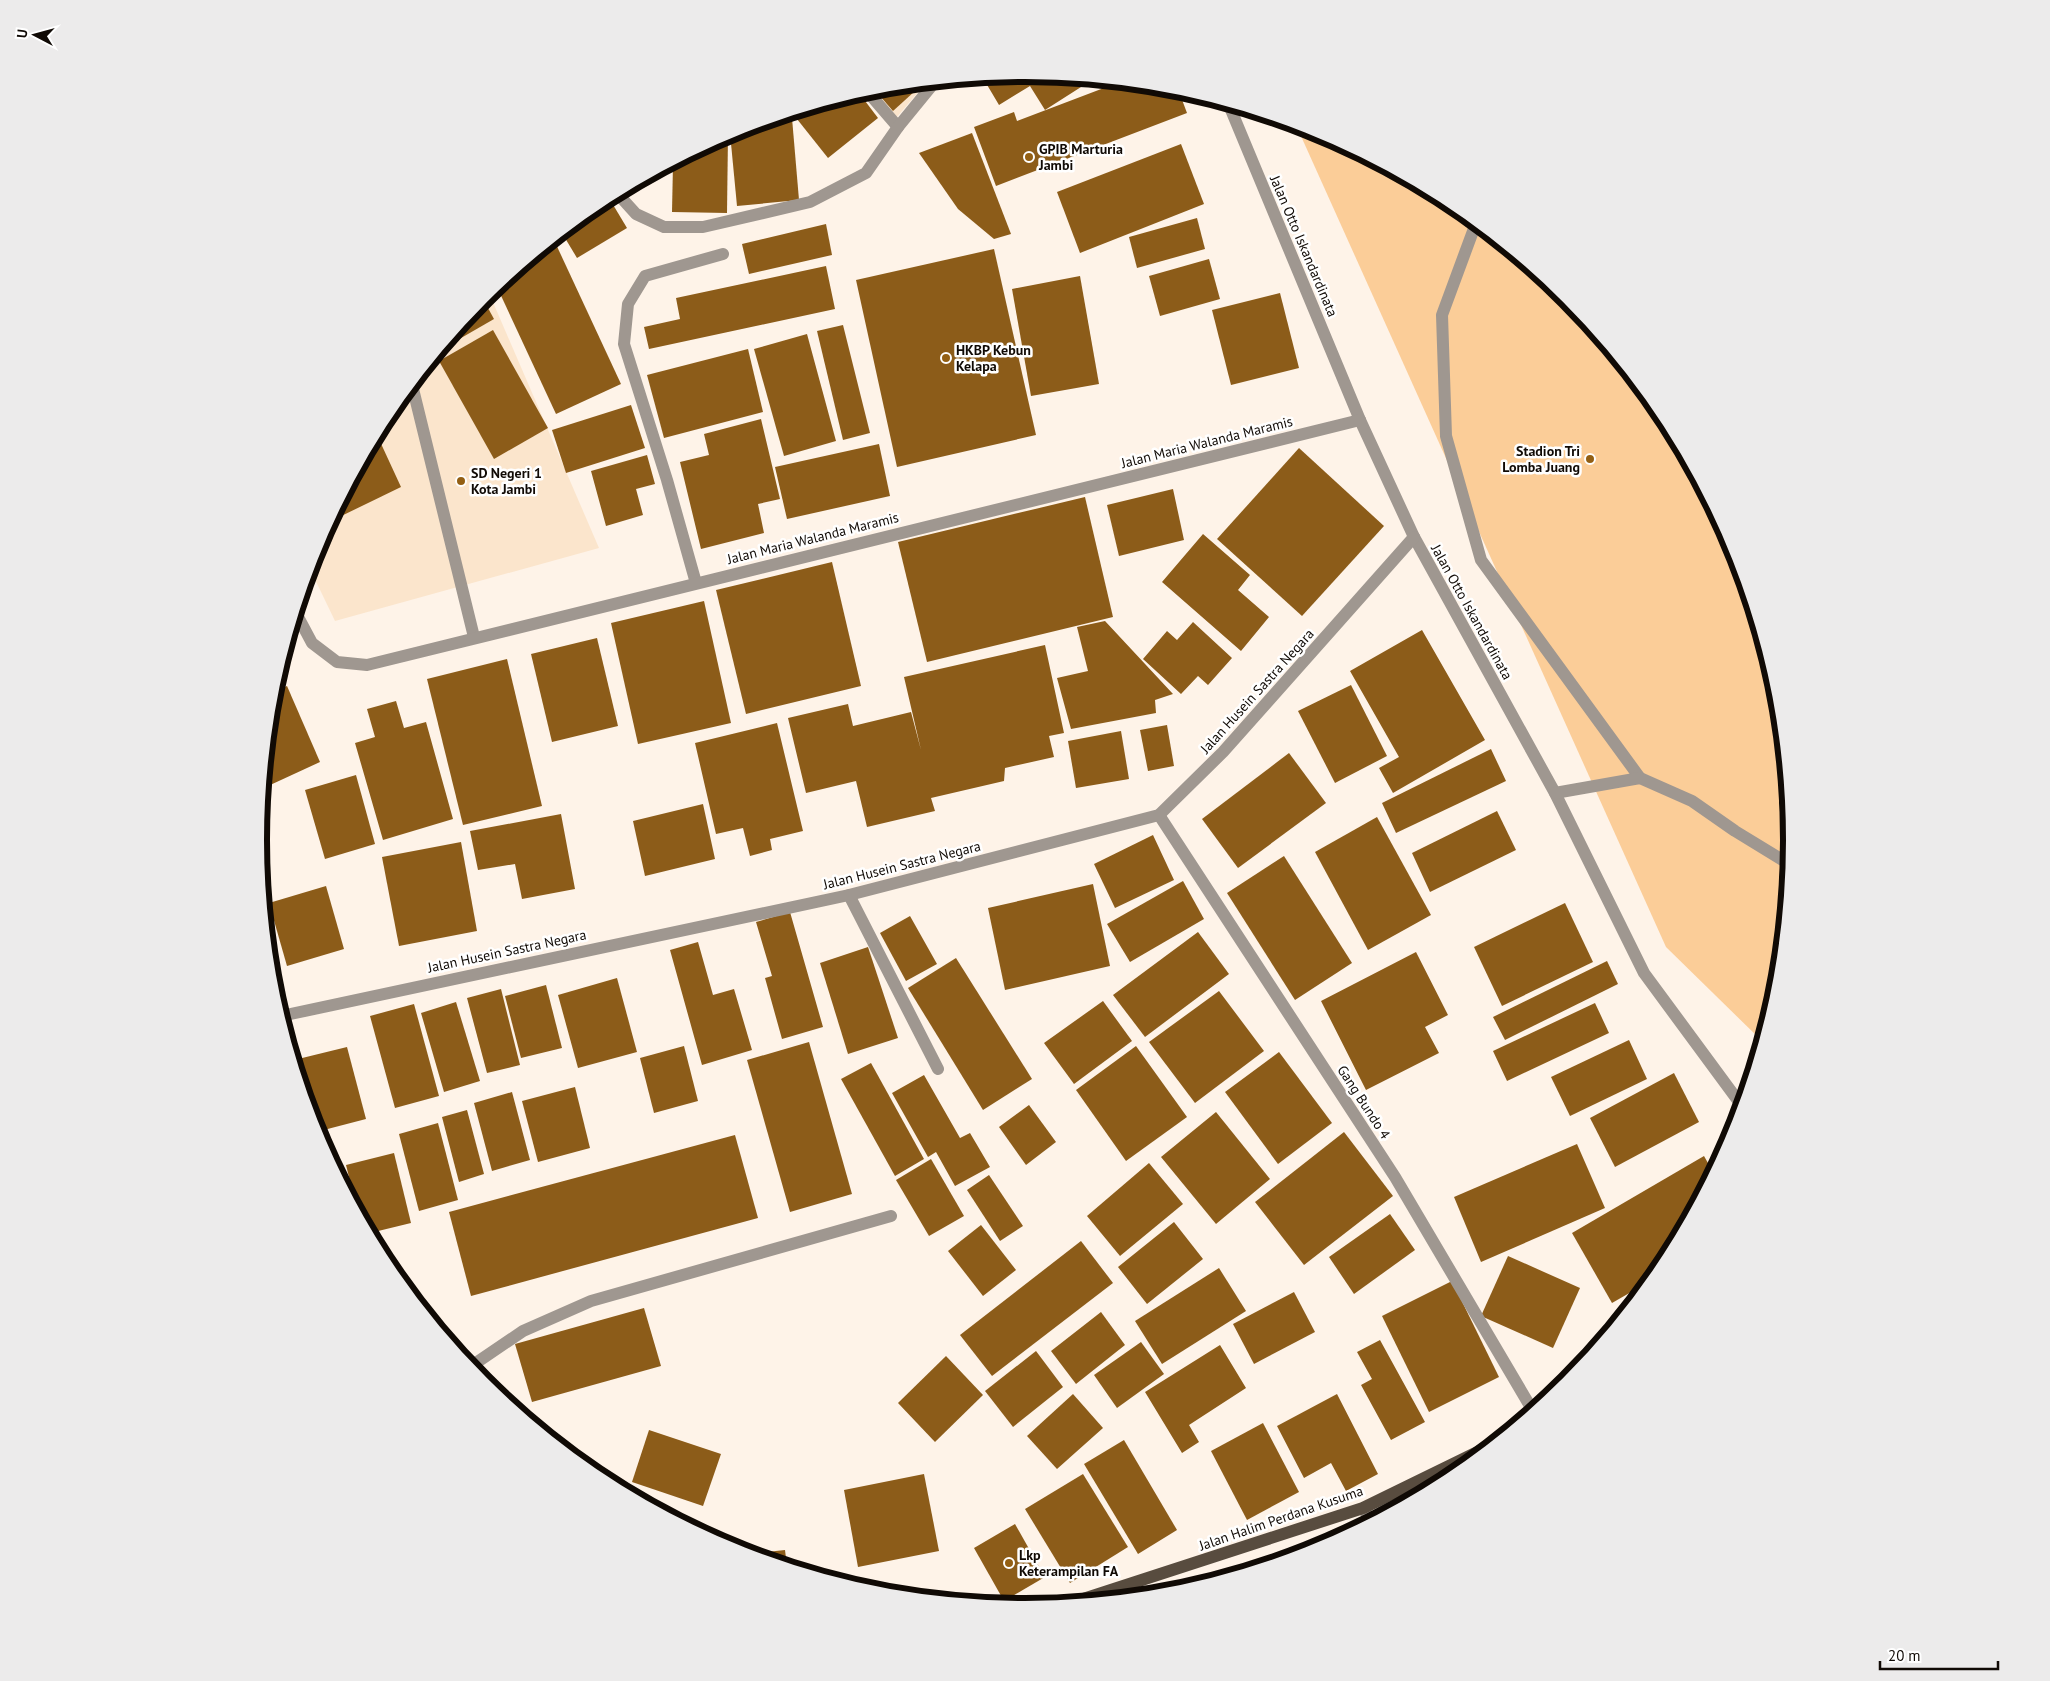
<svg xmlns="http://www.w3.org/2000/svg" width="2050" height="1681" viewBox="0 0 2050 1681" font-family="'PT Sans',sans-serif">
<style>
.built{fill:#fbe5cc}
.green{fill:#fbcd98}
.building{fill:#8c5c19}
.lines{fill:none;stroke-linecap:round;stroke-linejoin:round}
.minor{stroke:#9f9790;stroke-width:12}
.major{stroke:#584c3f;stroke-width:12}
.poi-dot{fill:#935f13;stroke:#fff;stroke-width:2}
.labels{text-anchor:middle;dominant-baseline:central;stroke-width:5;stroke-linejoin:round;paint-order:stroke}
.poi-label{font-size:14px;font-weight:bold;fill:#100a05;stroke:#fff;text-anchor:start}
.street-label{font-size:14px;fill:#100a05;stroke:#fff}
.rim{fill:none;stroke:#100a05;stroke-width:6}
</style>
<rect width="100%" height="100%" fill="#fef3e8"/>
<!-- built -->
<g class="built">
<polygon points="925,84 896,118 871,90 876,88"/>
<polygon points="489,293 599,548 335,621 310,569 317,547 388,414"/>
</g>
<!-- green -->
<polygon class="green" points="1296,125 1319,132 1451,203 1567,299 1663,415 1733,547 1777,691 1792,841 1777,990 1762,1041 1666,947"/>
<!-- building -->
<g class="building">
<polygon points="1025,74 1092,80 1045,110 1030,86 999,105 983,78"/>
<polygon points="1117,83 1178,89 1187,113 996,186 974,127 1014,112 1017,121"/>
<polygon points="910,85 915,91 893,111 874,89"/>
<polygon points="859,93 878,118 828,158 793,114"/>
<polygon points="792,118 799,200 737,206 730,133 773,120"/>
<polygon points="972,133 1011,234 994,239 958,209 919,153"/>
<polygon points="728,134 727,213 672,212 673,164"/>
<polygon points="1181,144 1204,204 1080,253 1057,192"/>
<polygon points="609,198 627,228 577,258 562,233 599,203"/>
<polygon points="1197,218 1205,249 1137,268 1129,237"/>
<polygon points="826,224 832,255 749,274 742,244"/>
<polygon points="554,240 621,384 556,414 497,287"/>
<polygon points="994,249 1036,435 897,467 856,280"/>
<polygon points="1209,259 1220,299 1160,316 1149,276"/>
<polygon points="826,266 835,309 649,349 644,327 680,319 676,298"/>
<polygon points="1080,276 1099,384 1031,396 1012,289"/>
<polygon points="1280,293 1299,368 1231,385 1212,310"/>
<polygon points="483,299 494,319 442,349"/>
<polygon points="843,325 870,433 843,440 817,331"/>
<polygon points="493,330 548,428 494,459 439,361"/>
<polygon points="807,334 836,441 784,456 754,349"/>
<polygon points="748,349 763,412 664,438 647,375"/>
<polygon points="631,405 645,448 566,473 552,430"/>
<polygon points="761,419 780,499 758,504 764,533 701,549 680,462 709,455 704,434"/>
<polygon points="377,435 401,487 331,521 340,503"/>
<polygon points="879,444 890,496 787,519 775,467"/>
<polygon points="1299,448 1384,526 1302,616 1217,539"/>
<polygon points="647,455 655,484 636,489 643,515 606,526 591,471"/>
<polygon points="1173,489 1184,540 1119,556 1107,505"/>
<polygon points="1085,497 1113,617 927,662 898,542"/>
<polygon points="1203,534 1250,575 1238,590 1269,617 1241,651 1162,582"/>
<polygon points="832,562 861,686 746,714 716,590"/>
<polygon points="704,601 731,723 638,744 611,623"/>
<polygon points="1105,621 1173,694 1155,700 1156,713 1071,729 1057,678 1088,671 1077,627"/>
<polygon points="1193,622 1232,658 1208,685 1198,676 1181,694 1143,659 1167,631 1177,640"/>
<polygon points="1422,630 1485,740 1393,793 1379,768 1399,757 1350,671"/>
<polygon points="597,638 618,726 552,742 531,654"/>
<polygon points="1045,645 1064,733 1049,736 1054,757 1005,768 1004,781 931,798 935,811 867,827 856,781 806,793 788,718 848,704 853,726 911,712 921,750 904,677"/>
<polygon points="507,659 542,806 463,825 427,679"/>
<polygon points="1351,685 1387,756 1335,783 1298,711"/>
<polygon points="287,686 320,762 268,786 264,777 273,692"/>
<polygon points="396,701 404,728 426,722 453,819 383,840 355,743 375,737 367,709"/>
<polygon points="777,723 803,831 770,839 772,850 750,856 743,828 716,834 695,743"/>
<polygon points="1167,725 1174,766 1148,771 1140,730"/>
<polygon points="1121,731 1129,779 1076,788 1068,741"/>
<polygon points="1491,749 1506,781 1396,833 1382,803"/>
<polygon points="1289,753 1326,803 1238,868 1202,819"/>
<polygon points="356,775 375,844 325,859 305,790"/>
<polygon points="703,804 715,859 645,876 633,821"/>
<polygon points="1497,811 1516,850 1430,892 1412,853"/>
<polygon points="561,814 575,889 522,899 515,864 478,870 470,831"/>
<polygon points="1377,817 1431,915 1368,950 1315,852"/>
<polygon points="1153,835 1174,880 1115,908 1094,864"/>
<polygon points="461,842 477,931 399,946 382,857"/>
<polygon points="1284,856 1352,963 1295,1000 1227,893"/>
<polygon points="1183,881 1204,919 1130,962 1107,924"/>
<polygon points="1093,884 1110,966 1005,990 988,908"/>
<polygon points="326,886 344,949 287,966 269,903"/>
<polygon points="1565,903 1593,962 1502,1006 1474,947"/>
<polygon points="790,912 823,1027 782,1039 765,978 772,976 756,922"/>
<polygon points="910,916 937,964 906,981 880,933"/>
<polygon points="1198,932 1229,974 1145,1037 1113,995"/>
<polygon points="268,935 279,965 271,968"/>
<polygon points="698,942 713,995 734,989 752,1050 702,1065 670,950"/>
<polygon points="868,947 898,1038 848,1054 820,963"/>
<polygon points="1416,952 1448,1015 1425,1027 1439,1053 1366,1090 1321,1001"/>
<polygon points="956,958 1032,1079 983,1110 908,988"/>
<polygon points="1607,961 1618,984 1505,1040 1493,1017"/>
<polygon points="617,978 637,1052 578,1068 558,995"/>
<polygon points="546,985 562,1048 521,1058 505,996"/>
<polygon points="501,989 520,1065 487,1073 467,998"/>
<polygon points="1219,991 1264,1051 1195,1103 1149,1042"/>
<polygon points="1103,1001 1132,1041 1074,1084 1044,1043"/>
<polygon points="456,1002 480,1081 444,1092 421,1013"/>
<polygon points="1595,1003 1609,1033 1507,1081 1493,1051"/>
<polygon points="414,1004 439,1096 395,1108 370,1016"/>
<polygon points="1629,1040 1647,1079 1570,1116 1551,1077"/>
<polygon points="809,1042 852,1194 790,1212 747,1060"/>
<polygon points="684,1046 698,1101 654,1113 640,1058"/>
<polygon points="1136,1046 1187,1117 1126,1161 1076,1090"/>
<polygon points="347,1047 366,1119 316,1132 294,1060"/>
<polygon points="1279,1052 1332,1123 1278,1164 1225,1092"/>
<polygon points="871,1063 924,1159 895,1176 841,1079"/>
<polygon points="1674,1073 1699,1122 1615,1167 1590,1118"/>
<polygon points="924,1075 960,1138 970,1133 990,1167 955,1186 936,1152 928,1157 892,1093"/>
<polygon points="575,1087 590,1148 538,1162 522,1101"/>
<polygon points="512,1092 530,1160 492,1171 474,1103"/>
<polygon points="1029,1105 1056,1142 1026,1165 999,1127"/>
<polygon points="467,1110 484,1174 459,1182 442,1117"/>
<polygon points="1216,1112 1270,1179 1216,1224 1161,1157"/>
<polygon points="438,1123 458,1200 419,1211 399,1134"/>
<polygon points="1344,1132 1393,1196 1304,1265 1255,1202"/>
<polygon points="735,1135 758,1218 471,1296 449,1212"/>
<polygon points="1577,1144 1605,1208 1481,1262 1454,1197"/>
<polygon points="394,1153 411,1223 370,1233 357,1209 346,1165"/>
<polygon points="1704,1156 1713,1172 1662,1267 1652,1280 1612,1303 1572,1233"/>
<polygon points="931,1159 964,1216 929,1236 896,1180"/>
<polygon points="1149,1163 1183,1204 1120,1256 1087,1216"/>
<polygon points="989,1175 1023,1226 1000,1241 967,1190"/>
<polygon points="1390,1214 1415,1250 1354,1294 1329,1257"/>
<polygon points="1174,1222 1203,1259 1147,1304 1118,1267"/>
<polygon points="981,1225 1016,1270 983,1296 948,1251"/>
<polygon points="1081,1241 1113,1283 992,1376 960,1335"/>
<polygon points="1508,1256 1580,1288 1553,1348 1481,1316"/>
<polygon points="1219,1268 1246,1311 1162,1364 1135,1321"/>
<polygon points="1452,1281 1499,1377 1429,1412 1382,1316"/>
<polygon points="1294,1292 1315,1332 1254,1364 1233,1324"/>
<polygon points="644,1308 661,1366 532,1402 515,1344"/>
<polygon points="1101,1312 1125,1345 1076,1384 1051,1351"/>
<polygon points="1380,1340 1425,1422 1391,1440 1361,1385 1372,1379 1357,1352"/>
<polygon points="1141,1342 1164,1374 1117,1408 1094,1375"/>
<polygon points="1220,1345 1246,1388 1189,1425 1199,1442 1182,1453 1145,1392"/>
<polygon points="1036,1351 1063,1387 1013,1427 985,1391"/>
<polygon points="946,1356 983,1395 935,1442 898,1403"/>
<polygon points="1073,1394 1103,1428 1057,1469 1027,1436"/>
<polygon points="1337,1394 1378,1474 1346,1491 1331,1463 1304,1478 1277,1426"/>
<polygon points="1263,1423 1299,1492 1247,1520 1211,1451"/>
<polygon points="649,1430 721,1454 703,1506 632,1482"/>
<polygon points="1124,1440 1177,1530 1138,1554 1084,1464"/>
<polygon points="924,1474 939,1551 858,1567 844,1490"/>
<polygon points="1083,1474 1128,1547 1070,1583 1025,1509"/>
<polygon points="1015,1524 1045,1577 1004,1601 974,1548"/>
<polygon points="785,1550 787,1566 748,1554"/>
</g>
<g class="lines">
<!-- minor -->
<g class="minor">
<polyline points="867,91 898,127"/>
<polyline points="1229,105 1360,420 1414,537 1555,793 1644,973 1742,1106"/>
<polyline points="617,193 636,214 664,227 703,227 810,202 866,173 898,127 934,83"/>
<polyline points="1476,223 1442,315 1446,436 1481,560 1640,778"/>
<polyline points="413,389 474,637"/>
<polyline points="696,583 667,480 624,344 628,304 645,276 723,254"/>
<polyline points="296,613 312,643 337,662 367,665 1360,420"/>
<polyline points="1555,793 1640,778 1692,801 1735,831 1789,864"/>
<polyline points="1159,815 1395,1177 1533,1411"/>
<polyline points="849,895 938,1069"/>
<polyline points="281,1016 849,895 1159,815 1223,752 1414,537"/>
<polyline points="470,1367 523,1331 591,1301 891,1216"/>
<polyline points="653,1507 710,1535"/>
<polyline points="1363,1508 1371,1521"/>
</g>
<!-- major -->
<polyline class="major" points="1074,1602 1363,1508 1490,1446"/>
</g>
<!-- markers -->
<g class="poi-dot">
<circle cx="1029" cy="157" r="5"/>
<circle cx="946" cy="358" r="5"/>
<circle cx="1590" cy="459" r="5"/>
<circle cx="461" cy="481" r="5"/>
<circle cx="1009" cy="1563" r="5"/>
</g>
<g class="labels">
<!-- poi labels -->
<g class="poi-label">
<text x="1039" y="149">GPIB Marturia<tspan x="1039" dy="16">Jambi</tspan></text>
<text x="956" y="350">HKBP Kebun<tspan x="956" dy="16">Kelapa</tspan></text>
<text x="1580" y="451" text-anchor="end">Stadion Tri<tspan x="1580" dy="16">Lomba Juang</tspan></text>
<text x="471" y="473">SD Negeri 1<tspan x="471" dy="16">Kota Jambi</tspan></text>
<text x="1019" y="1555">Lkp<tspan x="1019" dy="16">Keterampilan FA</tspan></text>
</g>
<!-- street labels -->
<g class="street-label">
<text transform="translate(1304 246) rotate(67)">Jalan Otto Iskandardinata</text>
<text transform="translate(1207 442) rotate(-14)">Jalan Maria Walanda Maramis</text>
<text transform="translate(813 538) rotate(-14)">Jalan Maria Walanda Maramis</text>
<text transform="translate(1472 612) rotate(61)">Jalan Otto Iskandardinata</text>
<text transform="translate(1257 691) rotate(-48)">Jalan Husein Sastra Negara</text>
<text transform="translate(902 865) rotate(-14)">Jalan Husein Sastra Negara</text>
<text transform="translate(507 951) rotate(-12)">Jalan Husein Sastra Negara</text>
<text transform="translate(1364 1102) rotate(57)">Gang Bundo 4</text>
<text transform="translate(1281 1518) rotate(-19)">Jalan Halim Perdana Kusuma</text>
</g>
</g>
<!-- crop -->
<path d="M0 0H2050V1681H0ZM267 840a758 758 0 1 1 1516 0a758 758 0 1 1-1516 0Z" fill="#ecebeb" fill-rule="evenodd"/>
<path class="rim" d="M267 840a758 758 0 1 1 1516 0a758 758 0 1 1-1516 0Z"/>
<!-- north arrow -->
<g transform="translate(35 35) rotate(276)" stroke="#ffffff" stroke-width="4" paint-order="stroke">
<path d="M0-4L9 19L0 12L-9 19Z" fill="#100a05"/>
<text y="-8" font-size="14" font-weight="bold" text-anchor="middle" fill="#100a05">U</text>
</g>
<!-- scale -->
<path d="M1880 1661v8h118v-8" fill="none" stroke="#100a05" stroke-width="2.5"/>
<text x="1888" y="1661" font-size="15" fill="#100a05" stroke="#ffffff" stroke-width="4" paint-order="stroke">20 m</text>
</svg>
